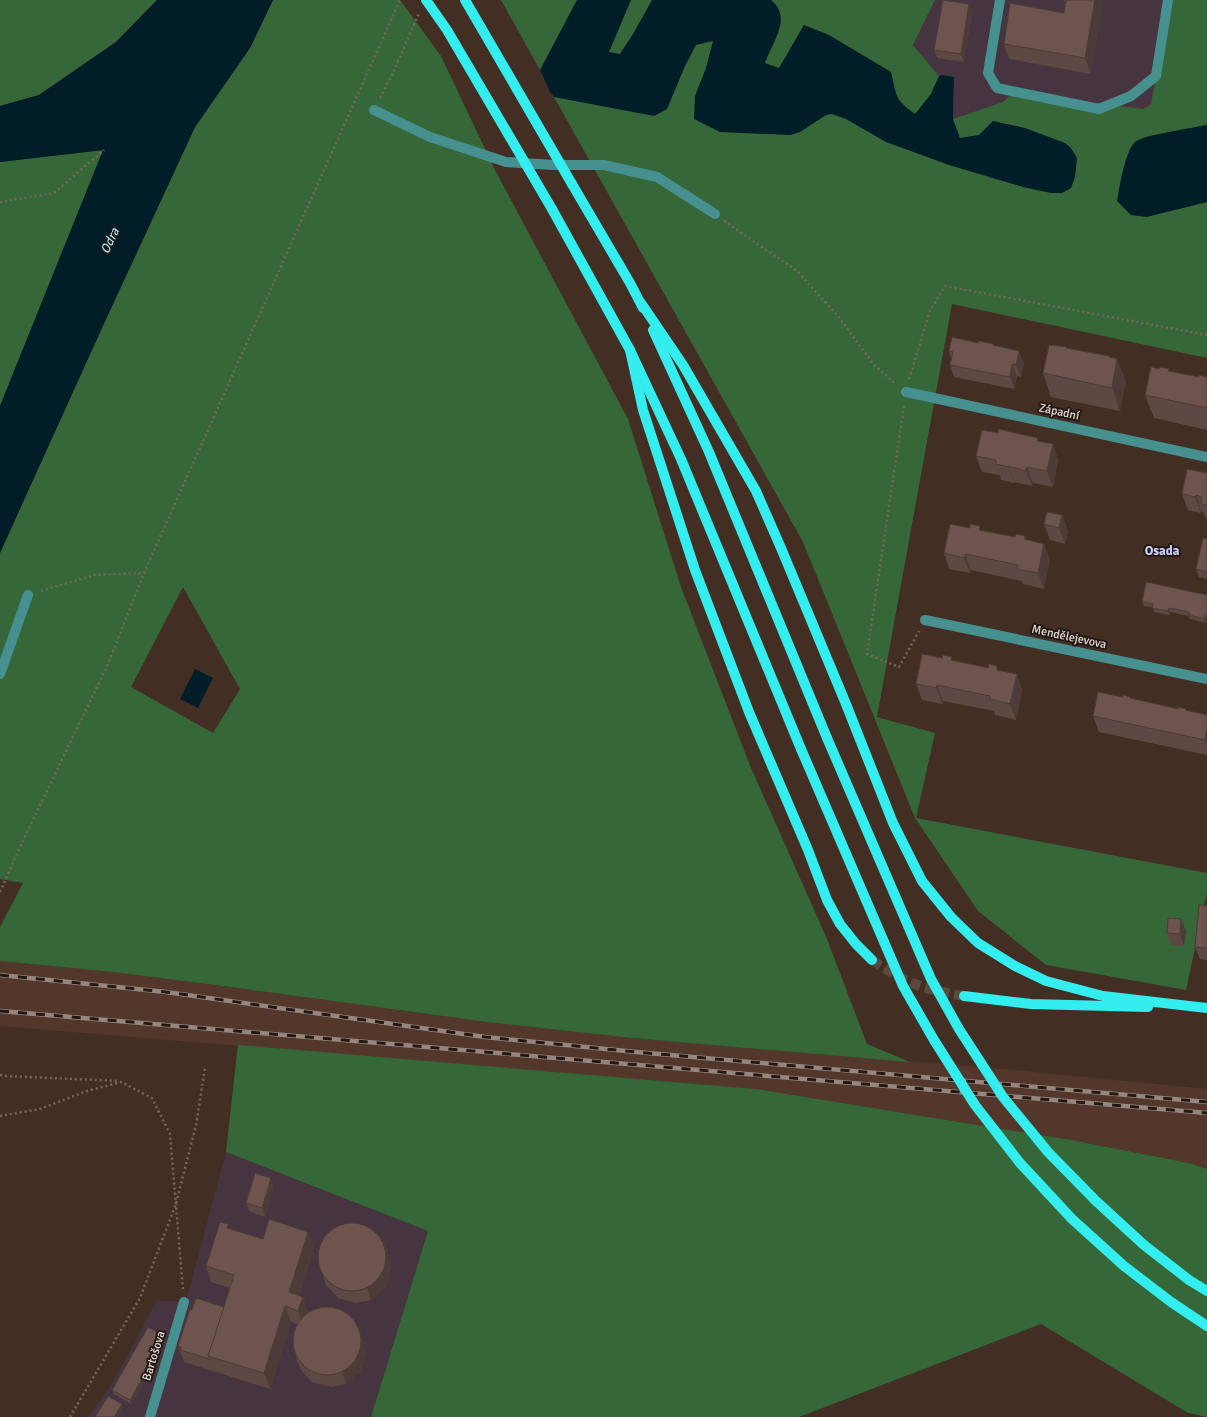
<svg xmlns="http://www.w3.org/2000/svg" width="1207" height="1417" viewBox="0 0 1207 1417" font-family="Signika,sans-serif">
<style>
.built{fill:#52372a}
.industrial{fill:#463540}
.green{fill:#356738;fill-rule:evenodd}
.water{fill:#001d28}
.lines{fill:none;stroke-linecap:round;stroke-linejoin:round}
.major-tunnel{stroke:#5c483e;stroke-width:10;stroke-dasharray:10 5;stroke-linecap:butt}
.path{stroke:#78665d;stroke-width:2.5;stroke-dasharray:2 3;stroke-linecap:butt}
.minor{stroke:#479090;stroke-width:10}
.major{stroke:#33edee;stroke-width:10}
.rail-casing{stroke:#97867e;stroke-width:4.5}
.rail{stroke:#221914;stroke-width:3;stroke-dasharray:9;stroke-linecap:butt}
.major-bridge{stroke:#33edee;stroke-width:10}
.wall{fill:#5e4843}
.shaded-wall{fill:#4c3b37}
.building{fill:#6d544e;stroke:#4c3b37}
.labels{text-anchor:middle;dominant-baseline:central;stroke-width:4;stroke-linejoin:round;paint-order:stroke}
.street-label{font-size:12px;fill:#e7d9d3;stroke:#221914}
.water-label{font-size:13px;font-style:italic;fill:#99dffb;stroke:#221914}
.neighbourhood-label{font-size:13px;font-weight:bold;fill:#cccef9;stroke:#221914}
</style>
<rect width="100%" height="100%" fill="#432e24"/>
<!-- built -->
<polygon class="built" points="0,961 113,972 216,985 487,1022 632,1038 1023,1071 1207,1089 1207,1169 1189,1163 1071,1140 756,1089 0,1026"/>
<!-- industrial -->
<g class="industrial">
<polygon points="935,0 1170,0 1151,104 1143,109 1014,92 1003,102 953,119 939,76 913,45"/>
<polygon points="226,1152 428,1231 371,1417 155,1417"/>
<polygon points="157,1300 184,1302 150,1417 88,1417 113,1382"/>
</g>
<!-- green -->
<g class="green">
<polygon points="0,0 157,0 116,42 39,95 0,106"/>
<path d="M273 0H400L441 56 496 172 628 419 681 587 751 768 827 939 867 1044 910 1062 632 1038 487 1022 216 985 113 972 0 961V927L23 883 0 879V553L101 330 195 127 250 48ZM183 587 240 689 213 733 131 687Z"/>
<polygon points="501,0 935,0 913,45 939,76 942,75 954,77 953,119 1003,102 1014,92 1143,109 1151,104 1170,0 1207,0 1207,125 1145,137 1134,143 1146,217 1207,202 1207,358 952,304 877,717 935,733 916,818 1207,873 1207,892 1186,990 1046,965 978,911 915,818 803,542 554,97 550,92 540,70"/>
<polygon points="104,150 0,406 0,162"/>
<polygon points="238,1045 756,1089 1071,1140 1189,1163 1207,1169 1207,1417 1188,1413 1041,1324 799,1417 371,1417 428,1231 226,1152"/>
</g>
<!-- water -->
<g class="water">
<polygon points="157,0 273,0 250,48 195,127 101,330 0,553 0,406 103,150 0,162 0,106 39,95 116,42"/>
<path d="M577 0H631L609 52 620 54 633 34 652 0H771C793 18 772 42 765 63L779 68 804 25 829 35 891 72C897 96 894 99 915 114L931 94 939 76 942 75 954 77 953 119 960 138 979 135 993 121 1025 128 1065 143 1071 148 1077 158 1075 177 1071 188 1062 193H1051L1023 187 949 165 886 142 846 119 832 114 826 115 800 132 790 135 720 132 694 119 695 96 706 68 713 41 696 45 685 66 667 109 654 116 554 97 550 92 540 70Z"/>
<path d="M1207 125V202L1146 217 1131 215 1117 201C1119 189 1125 151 1135 142 1144 135 1193 128 1207 125Z"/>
<polygon points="195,669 213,678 198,708 180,699"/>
</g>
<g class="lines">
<!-- major-tunnel -->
<path class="major-tunnel" d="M872 960C905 983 925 990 964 996"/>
<!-- path -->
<g class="path">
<polyline points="380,98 393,73 419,13"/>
<polyline points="0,202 54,193 104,150"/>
<polyline points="724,221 797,271 838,316 874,365 896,384"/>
<polyline points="909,379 930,311 945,286 1207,335"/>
<polyline points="904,406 867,654 899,667 919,631"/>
<polyline points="41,591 94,575 144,573"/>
<polyline points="0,892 20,847 108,664 144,573 400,0"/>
<polyline points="0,1075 6,1076 119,1081"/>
<polyline points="0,1116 40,1109 87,1091 121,1082 152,1098 170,1134 183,1289"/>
<polyline points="70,1417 140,1298 176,1204 196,1125 205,1068"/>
</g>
<!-- minor -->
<g class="minor">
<polyline points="1000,0 988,73 997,88 1099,109 1131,96 1156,76 1168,0"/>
<polyline points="374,110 430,137 506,162 554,165 604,165 657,177 715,214"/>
<polyline points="906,392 1207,457"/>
<polyline points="925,620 1207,679"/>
<polyline points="0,674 28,595"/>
<polyline points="150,1417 184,1302"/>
</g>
<!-- major -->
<g class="major">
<polyline points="572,184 630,283 643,308"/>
<polyline points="552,209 630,350 681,459 801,749"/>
<polyline points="641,303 683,365 756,491 781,548 846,704 893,823 922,881 951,917 978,943 1015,966 1046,981 1103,996 1207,1008"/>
<polyline points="653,330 709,452 827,738"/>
<polyline points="630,350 643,410 695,570 749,712 808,850 827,900 840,924 856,944 872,960"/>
<polyline points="964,996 1031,1004 1148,1007"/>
</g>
<!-- rail casing -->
<g class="rail-casing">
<g id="rail">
<polyline points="0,975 166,992 485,1037 636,1052 1207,1102"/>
<polyline points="0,1011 1207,1113"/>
</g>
</g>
<!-- rail -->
<use href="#rail" class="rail"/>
<!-- major-bridge -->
<g class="major-bridge">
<polyline points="426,0 447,30 552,209"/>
<polyline points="465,0 572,184"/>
<polyline points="827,738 931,979 959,1029 1003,1097 1048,1152 1096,1201 1144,1245 1189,1280 1207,1291"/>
<polyline points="801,749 903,986 934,1040 975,1105 1020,1163 1072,1219 1124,1266 1171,1302 1207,1326"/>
</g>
</g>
<!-- wall -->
<g class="wall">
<polygon points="1064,0 1103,0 1091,74 1009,59 1004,44 1064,13 1065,3"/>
<polygon points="969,4 972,13 964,62 937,58 934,50"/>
<polygon points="978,343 993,344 994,345 1024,363 1021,377 1017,376 1014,389 954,377 950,365 951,358 949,351"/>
<polygon points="1067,349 1117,359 1126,382 1120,411 1051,397 1043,373"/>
<polygon points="1170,371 1199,377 1207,377 1207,430 1154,418 1145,395"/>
<polygon points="1039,442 1053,444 1058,460 1053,487 1033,483 1032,486 1014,482 1014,483 1001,480 1000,475 982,472 976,456"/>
<polygon points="1207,473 1207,520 1203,512 1201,511 1201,513 1188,510 1182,494"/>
<polygon points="1062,515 1068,531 1065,544 1050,540 1044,524"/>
<polygon points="981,530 1015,537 1025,536 1027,540 1050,559 1044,589 1023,584 1022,581 971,570 970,573 949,569 944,553"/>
<polygon points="1207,539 1207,579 1199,577 1196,569"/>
<polygon points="1207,595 1207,619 1206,623 1190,619 1189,616 1170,612 1169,615 1154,612 1153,607 1144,606 1142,602"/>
<polygon points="953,661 1017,674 1022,690 1016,720 995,715 994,711 943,701 942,704 922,700 916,684"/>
<polygon points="1123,697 1130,697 1131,699 1207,715 1207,755 1099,732 1093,716"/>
<polygon points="1207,906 1207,960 1200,959 1195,947"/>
<polygon points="1186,931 1184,946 1171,945 1167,933"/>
<polygon points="274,1186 265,1217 249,1211 246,1203"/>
<polygon points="230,1228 263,1239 308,1232 314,1248 299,1296 303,1297 308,1313 308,1314 362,1338 366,1353 360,1372 346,1384 331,1387 312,1382 301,1370 296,1358 297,1324 291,1322 270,1389 184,1362 178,1346 192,1310 224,1307 230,1288 211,1282 206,1266"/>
<polygon points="383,1241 388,1253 391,1269 386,1287 371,1300 356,1303 338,1298 326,1285 322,1273"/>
<polygon points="165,1339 146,1374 147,1376 131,1404 114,1394 112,1390"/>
</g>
<!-- shaded-wall -->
<g class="shaded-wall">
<polygon points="1095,0 1103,0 1091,74 1085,58"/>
<polygon points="969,4 972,13 964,62 961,54"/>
<polygon points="1019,351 1024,363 1021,377 1016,365"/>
<polygon points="1109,356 1115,372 1117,359 1126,382 1120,411 1112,388"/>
<polygon points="1012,364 1017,376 1014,389 1010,377"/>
<polygon points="1053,444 1058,460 1053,487 1047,471"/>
<polygon points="1008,466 1014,482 1014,483 1008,467"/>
<polygon points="1027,467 1033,483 1032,486 1026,471"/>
<polygon points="1196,495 1201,511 1201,513 1195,497"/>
<polygon points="1062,515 1068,531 1065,544 1059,528"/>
<polygon points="1044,544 1050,559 1044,589 1038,573"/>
<polygon points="965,554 971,570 970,573 964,558"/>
<polygon points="1169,608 1170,612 1169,615 1168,611"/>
<polygon points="1205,615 1207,619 1206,623 1204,619"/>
<polygon points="1017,674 1022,690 1016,720 1010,704"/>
<polygon points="937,685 943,701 942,704 936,688"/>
<polygon points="1207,729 1207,746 1205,740"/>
<polygon points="1181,919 1186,931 1184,946 1180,934"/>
<polygon points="271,1178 274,1186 265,1217 262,1208"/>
<polygon points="308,1232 314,1248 295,1308 289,1292"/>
<polygon points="383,1241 388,1253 391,1269 386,1287 371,1300 367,1288"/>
<polygon points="303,1297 308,1313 304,1327 298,1311"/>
<polygon points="285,1306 291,1322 270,1389 264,1373"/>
<polygon points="358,1326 362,1338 366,1353 360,1372 346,1384 342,1372"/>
<polygon points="163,1335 165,1339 146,1374 147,1376 131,1404 130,1400 144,1371"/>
<polygon points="122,1404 123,1408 118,1417 114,1417"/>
</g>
<!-- building -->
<g class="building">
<polygon points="943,0 969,4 961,54 934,50"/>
<polygon points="1066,0 1095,0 1085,58 1004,44 1010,3 1064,13"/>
<polygon points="952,337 978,343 979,341 993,344 993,345 1019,351 1016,365 1012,364 1010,377 950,365 953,352 949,351"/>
<polygon points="1049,345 1067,347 1066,348 1109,356 1109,357 1117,359 1112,388 1043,373"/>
<polygon points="1151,367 1159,369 1160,367 1169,369 1168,371 1199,377 1199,375 1207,377 1207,408 1145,395"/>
<polygon points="998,429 1038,438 1037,441 1053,444 1047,471 1027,467 1026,471 1008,466 1008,467 996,464 996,460 976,456 982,430 998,433"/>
<polygon points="1187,469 1207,473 1207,505 1201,504 1202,497 1196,495 1195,497 1182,494"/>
<polygon points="1047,512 1062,515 1059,528 1044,524"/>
<polygon points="950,524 970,528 970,524 980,526 979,530 1015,537 1016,534 1025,536 1024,539 1044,544 1038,573 1017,569 1018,565 965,554 964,558 944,553"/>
<polygon points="1203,538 1207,539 1207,572 1196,569"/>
<polygon points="1146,582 1207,595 1207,616 1205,615 1204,619 1189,615 1189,612 1169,608 1168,611 1152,608 1153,604 1142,602"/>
<polygon points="922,654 942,658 943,655 952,657 951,660 988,668 989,664 997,666 997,670 1017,674 1010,704 990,699 990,696 937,685 936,688 916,684"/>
<polygon points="1098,692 1123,697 1123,695 1130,697 1130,698 1178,709 1178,707 1186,709 1185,710 1207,715 1207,729 1205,740 1093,716"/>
<polygon points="1199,905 1207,906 1207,948 1195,947"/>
<polygon points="1168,918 1181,919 1180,934 1167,933"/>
<polygon points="255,1173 271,1178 262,1208 246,1203"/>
<polygon points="269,1219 308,1232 289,1292 303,1297 298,1311 285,1306 264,1373 208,1356 234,1275 206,1266 220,1222 229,1224 227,1228 263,1239"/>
<circle cx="352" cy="1257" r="34"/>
<polygon points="196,1298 224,1307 208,1356 210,1359 180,1350 181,1347 178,1346 190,1309 192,1310"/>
<circle cx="327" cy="1341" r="34"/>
<polygon points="148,1327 163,1335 144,1371 146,1372 130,1400 112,1390"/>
<polygon points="108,1396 122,1404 114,1417 95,1417"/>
</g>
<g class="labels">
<!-- street labels -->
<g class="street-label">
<text transform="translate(1059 412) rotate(12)">Západní</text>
<text transform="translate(1069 637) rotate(12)">Mendělejevova</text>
<text transform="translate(154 1356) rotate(-73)">Bartošova</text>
</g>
<!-- water labels -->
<g class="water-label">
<text transform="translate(110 241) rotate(-65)">Odra</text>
</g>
<!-- neighbourhood labels -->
<g class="neighbourhood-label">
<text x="1162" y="551">Osada</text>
</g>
</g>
</svg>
